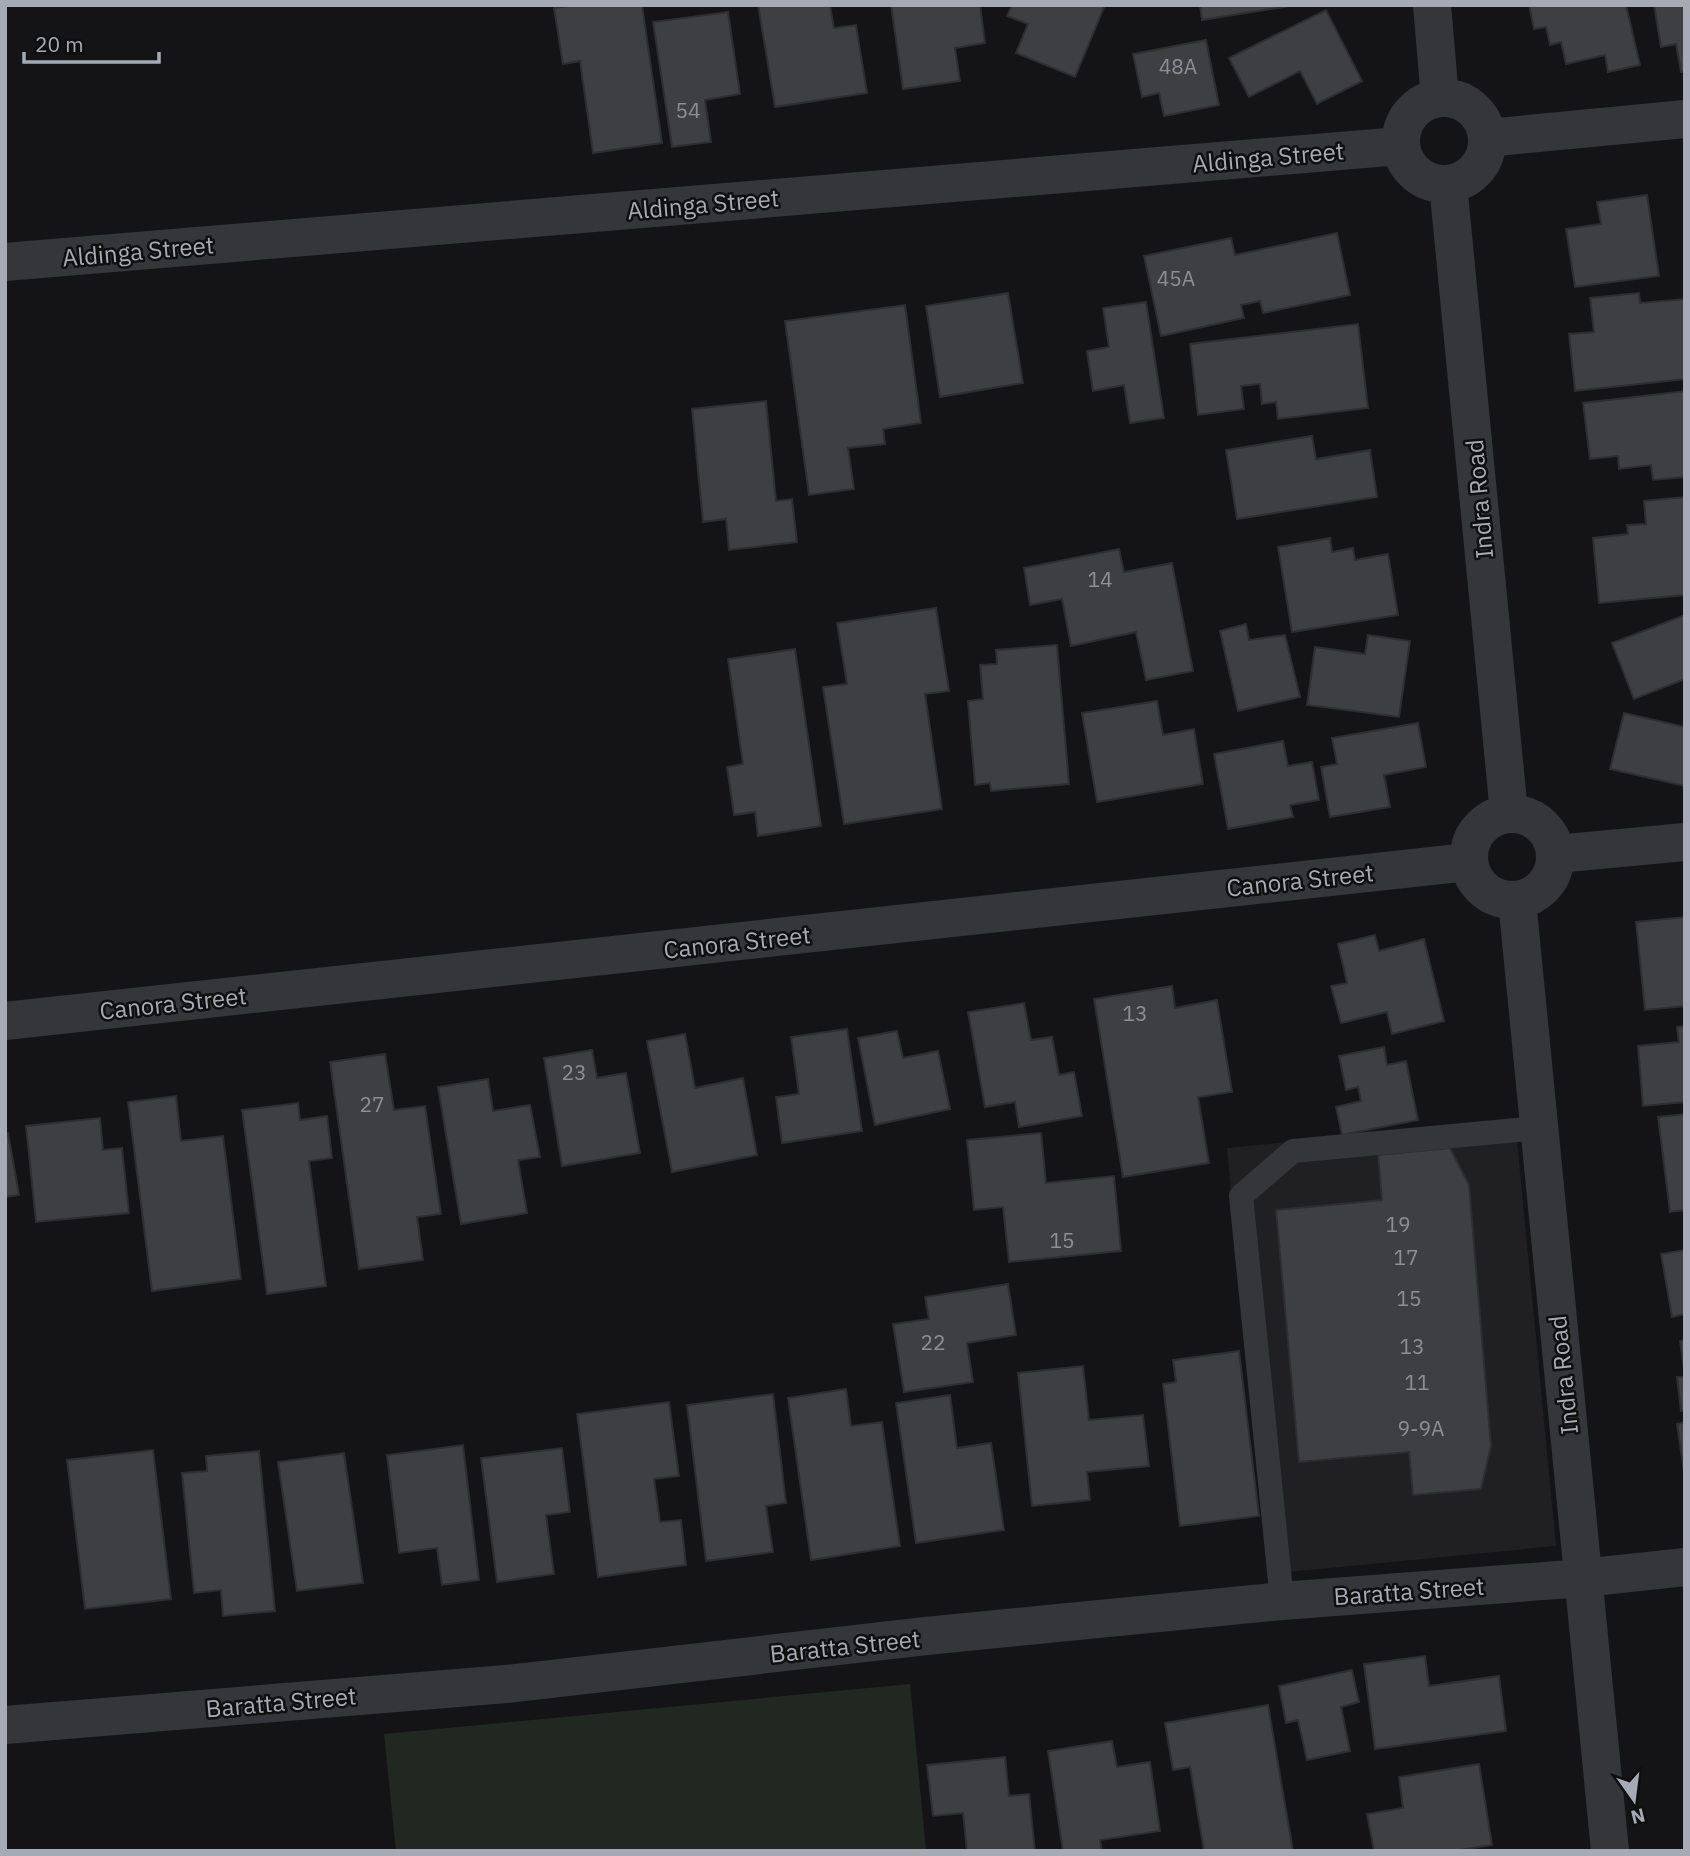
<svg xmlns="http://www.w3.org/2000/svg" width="1690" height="1856" viewBox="0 0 1690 1856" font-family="'IBM Plex Sans',sans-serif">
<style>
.built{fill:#202022}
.green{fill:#202821}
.building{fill:#3e3f42;stroke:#2e2e31;stroke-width:2}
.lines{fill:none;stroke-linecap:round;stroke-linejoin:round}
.service{stroke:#35363a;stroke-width:24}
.minor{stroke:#35363a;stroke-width:38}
.labels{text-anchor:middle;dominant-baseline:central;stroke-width:5;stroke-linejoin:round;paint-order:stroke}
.number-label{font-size:21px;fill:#8c8f98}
.street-label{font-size:24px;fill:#a6aab5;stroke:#0f0f10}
</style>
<rect width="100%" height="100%" fill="#141416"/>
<!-- built -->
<polygon class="built" points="1515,1120 1556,1546 1268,1574 1227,1148"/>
<!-- green -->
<polygon class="green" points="910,1684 926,1851 396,1851 384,1734"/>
<!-- building -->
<g class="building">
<polygon points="576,5 642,5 662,143 593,153 580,61 563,64 554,8"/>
<polygon points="758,5 830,5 834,28 856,25 867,93 775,107"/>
<polygon points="891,5 980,5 985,43 955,48 960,81 903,89"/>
<polygon points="1012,5 1105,5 1075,77 1016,53 1028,24 1007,16"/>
<polygon points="1200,5 1296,5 1202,20"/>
<polygon points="1529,5 1626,5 1640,65 1608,72 1605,55 1566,64 1561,42 1550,45 1546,27 1534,29"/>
<polygon points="1654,5 1685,5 1685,72 1681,72 1676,44 1661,47"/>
<polygon points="1326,10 1362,81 1317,104 1300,71 1249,97 1229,58"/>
<polygon points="728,12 740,94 705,100 711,142 672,147 653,22"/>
<polygon points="1206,40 1219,105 1164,116 1159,93 1142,97 1133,54"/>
<polygon points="1647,195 1659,276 1575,287 1566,229 1601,224 1597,202"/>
<polygon points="1337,233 1350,295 1263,313 1260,301 1241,305 1244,318 1161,336 1144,256 1231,238 1235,255"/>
<polygon points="1008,293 1023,383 940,397 926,306"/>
<polygon points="1639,293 1640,303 1685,299 1685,379 1575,391 1569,334 1594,332 1590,298"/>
<polygon points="1146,302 1164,418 1130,423 1124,385 1093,391 1087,351 1109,347 1103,308"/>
<polygon points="905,305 921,423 883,429 885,444 848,448 854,489 809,495 785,321"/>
<polygon points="1358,324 1368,408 1278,419 1276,402 1262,404 1260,384 1241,386 1244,409 1198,415 1190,344"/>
<polygon points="1685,391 1685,477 1653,480 1651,465 1619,469 1618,456 1590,459 1583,403"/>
<polygon points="766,401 776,501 792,499 797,542 729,550 726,519 703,522 692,409"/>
<polygon points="1312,436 1316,459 1370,450 1377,497 1237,519 1226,450"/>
<polygon points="1685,497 1685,595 1599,603 1593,538 1628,534 1627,525 1646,524 1644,501"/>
<polygon points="1330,538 1332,552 1353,548 1355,560 1388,554 1398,615 1292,632 1278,547"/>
<polygon points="1119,549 1124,572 1172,563 1193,671 1146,680 1136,632 1071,646 1062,599 1030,605 1024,568"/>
<polygon points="936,608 949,691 925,694 942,809 844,824 823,687 847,684 837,623"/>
<polygon points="1685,615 1685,679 1634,699 1612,643"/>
<polygon points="1246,624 1249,640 1285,635 1300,697 1238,711 1220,631"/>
<polygon points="1368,635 1410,641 1399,717 1307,705 1315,647 1365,654"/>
<polygon points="1057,645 1069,784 991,791 990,783 975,785 968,701 983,699 980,665 997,664 996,650"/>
<polygon points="795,649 821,826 758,836 755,812 734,815 727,767 743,764 728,659"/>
<polygon points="1157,701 1163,735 1194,729 1203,784 1097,802 1082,713"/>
<polygon points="1624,713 1685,727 1685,786 1610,769"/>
<polygon points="1418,723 1426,767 1384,775 1390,807 1330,817 1321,767 1337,764 1332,738"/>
<polygon points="1283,741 1288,766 1312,762 1319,800 1290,805 1293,817 1228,829 1214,754"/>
<polygon points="1685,917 1685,1006 1645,1010 1636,922"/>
<polygon points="1375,935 1379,951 1424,939 1444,1021 1392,1034 1387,1012 1341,1023 1331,986 1347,983 1338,944"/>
<polygon points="1172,986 1175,1008 1217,1000 1232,1092 1198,1097 1209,1163 1123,1177 1094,999"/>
<polygon points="1024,1003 1031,1040 1052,1037 1059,1075 1074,1072 1082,1116 1019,1127 1015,1102 985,1107 968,1012"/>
<polygon points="1685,1026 1685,1102 1643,1106 1638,1046 1679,1042 1677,1027"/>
<polygon points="847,1029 862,1131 782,1143 776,1097 799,1094 791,1037"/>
<polygon points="897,1031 903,1058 938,1051 950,1109 875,1125 858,1038"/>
<polygon points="685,1034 695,1088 743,1078 757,1155 672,1172 647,1041"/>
<polygon points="1384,1047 1387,1065 1406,1061 1418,1120 1342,1135 1336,1107 1361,1101 1358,1087 1346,1090 1339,1056"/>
<polygon points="592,1050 597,1078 626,1073 640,1153 562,1166 544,1058"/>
<polygon points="385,1054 394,1110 425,1106 441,1214 417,1217 423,1260 359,1269 330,1062"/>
<polygon points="488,1079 493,1111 530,1105 540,1157 518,1160 527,1213 461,1224 438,1087"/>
<polygon points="176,1096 181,1141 223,1136 241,1279 152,1291 128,1102"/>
<polygon points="298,1103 300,1120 327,1116 332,1158 309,1161 326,1286 267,1294 242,1110"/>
<polygon points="1685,1114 1685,1210 1670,1212 1658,1117"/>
<polygon points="100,1118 103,1150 122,1148 129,1213 36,1222 26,1126"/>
<polygon points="8,1133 19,1195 5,1197 5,1134"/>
<polygon points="1041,1133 1046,1183 1114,1176 1121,1251 1009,1262 1003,1207 974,1210 967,1140"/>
<polygon points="1450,1148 1469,1185 1491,1446 1481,1489 1413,1495 1409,1452 1299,1462 1276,1210 1382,1200 1378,1155"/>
<polygon points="1685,1250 1685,1314 1672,1317 1661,1254"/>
<polygon points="1008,1284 1016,1335 967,1343 973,1382 904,1392 893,1324 929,1319 925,1297"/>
<polygon points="1685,1340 1685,1375 1680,1341"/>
<polygon points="1239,1351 1259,1516 1180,1526 1163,1384 1176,1382 1173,1360"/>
<polygon points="1083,1366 1089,1420 1143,1415 1149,1466 1087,1472 1090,1500 1032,1506 1018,1373"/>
<polygon points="1677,1377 1685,1377 1685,1410 1681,1411"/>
<polygon points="846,1389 851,1426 882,1422 900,1546 811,1560 788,1398"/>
<polygon points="773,1394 786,1503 766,1506 773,1552 706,1561 687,1405"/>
<polygon points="950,1395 957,1448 991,1443 1004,1530 916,1543 896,1403"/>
<polygon points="669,1402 679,1476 654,1479 660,1522 681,1520 686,1565 598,1577 577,1414"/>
<polygon points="1685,1422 1685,1478 1677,1424"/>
<polygon points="463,1445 479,1580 442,1585 437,1548 399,1553 387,1455"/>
<polygon points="562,1448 570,1512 546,1515 554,1574 497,1582 481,1458"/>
<polygon points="153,1450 171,1599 85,1609 67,1460"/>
<polygon points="259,1451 275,1611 223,1616 221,1590 194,1593 182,1473 207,1471 206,1456"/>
<polygon points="344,1453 363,1583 297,1591 278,1462"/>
<polygon points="1425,1656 1429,1686 1499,1676 1506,1731 1375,1749 1364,1664"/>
<polygon points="1352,1670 1359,1702 1341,1707 1350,1751 1307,1760 1298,1720 1286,1723 1279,1686"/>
<polygon points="1268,1705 1293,1851 1204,1851 1190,1767 1173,1770 1165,1723"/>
<polygon points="1112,1741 1117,1767 1150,1762 1160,1831 1100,1840 1102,1851 1063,1851 1048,1751"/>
<polygon points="1005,1757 1009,1796 1029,1794 1035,1851 967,1851 963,1813 933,1816 927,1765"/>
<polygon points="1479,1764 1492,1845 1454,1851 1374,1851 1367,1814 1403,1808 1399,1777"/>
</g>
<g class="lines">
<!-- service -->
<polyline class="service" points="1282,1601 1241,1196 1293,1151 1538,1128"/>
<!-- minor -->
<g class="minor">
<polyline points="1432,5 1440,98"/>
<circle cx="1444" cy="141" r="43"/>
<polyline points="1487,138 1685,119"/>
<polyline points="1448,184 1509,813"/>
<polyline points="5,262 1400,146"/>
<circle cx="1512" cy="857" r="43"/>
<polyline points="1556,854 1685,842"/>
<polyline points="1517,900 1610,1851"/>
<polyline points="5,1021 1468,862"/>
<polyline points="5,1725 506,1684 926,1636 1282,1601 1583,1578 1685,1567"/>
</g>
</g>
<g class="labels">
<!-- number labels -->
<g class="number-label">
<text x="1178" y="66">48A</text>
<text x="688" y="110">54</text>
<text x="1176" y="278">45A</text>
<text x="1100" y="579">14</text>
<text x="1135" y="1013">13</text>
<text x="574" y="1072">23</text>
<text x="372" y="1104">27</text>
<text x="1398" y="1224">19</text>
<text x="1062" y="1240">15</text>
<text x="1406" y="1257">17</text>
<text x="1409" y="1298">15</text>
<text x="933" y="1342">22</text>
<text x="1412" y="1346">13</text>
<text x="1417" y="1382">11</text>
<text x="1421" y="1428">9-9A</text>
</g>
<!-- street labels -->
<g class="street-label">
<text transform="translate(1268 157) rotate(-5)">Aldinga Street</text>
<text transform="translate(703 204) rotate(-5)">Aldinga Street</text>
<text transform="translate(138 251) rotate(-5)">Aldinga Street</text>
<text transform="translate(1479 499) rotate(-95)">Indra Road</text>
<text transform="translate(1300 880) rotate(-6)">Canora Street</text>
<text transform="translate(737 942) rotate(-6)">Canora Street</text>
<text transform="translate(173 1003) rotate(-6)">Canora Street</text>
<text transform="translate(1563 1375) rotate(-96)">Indra Road</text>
<text transform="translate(1409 1591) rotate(-4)">Baratta Street</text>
<text transform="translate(845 1646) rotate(-6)">Baratta Street</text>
<text transform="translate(281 1702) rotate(-5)">Baratta Street</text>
</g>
</g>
<!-- border -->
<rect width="1690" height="1856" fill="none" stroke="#a6aab5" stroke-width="14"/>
<!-- north arrow -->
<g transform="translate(1634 1800) rotate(166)" stroke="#0f0f10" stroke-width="5" paint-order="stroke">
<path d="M0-5L12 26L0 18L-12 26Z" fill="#a6aab5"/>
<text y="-10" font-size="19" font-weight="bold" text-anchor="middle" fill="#a6aab5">N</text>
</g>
<!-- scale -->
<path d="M24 52v10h135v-10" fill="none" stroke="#a6aab5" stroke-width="3.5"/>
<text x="35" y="52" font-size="21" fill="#a6aab5" stroke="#0f0f10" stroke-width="5" paint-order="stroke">20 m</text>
</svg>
